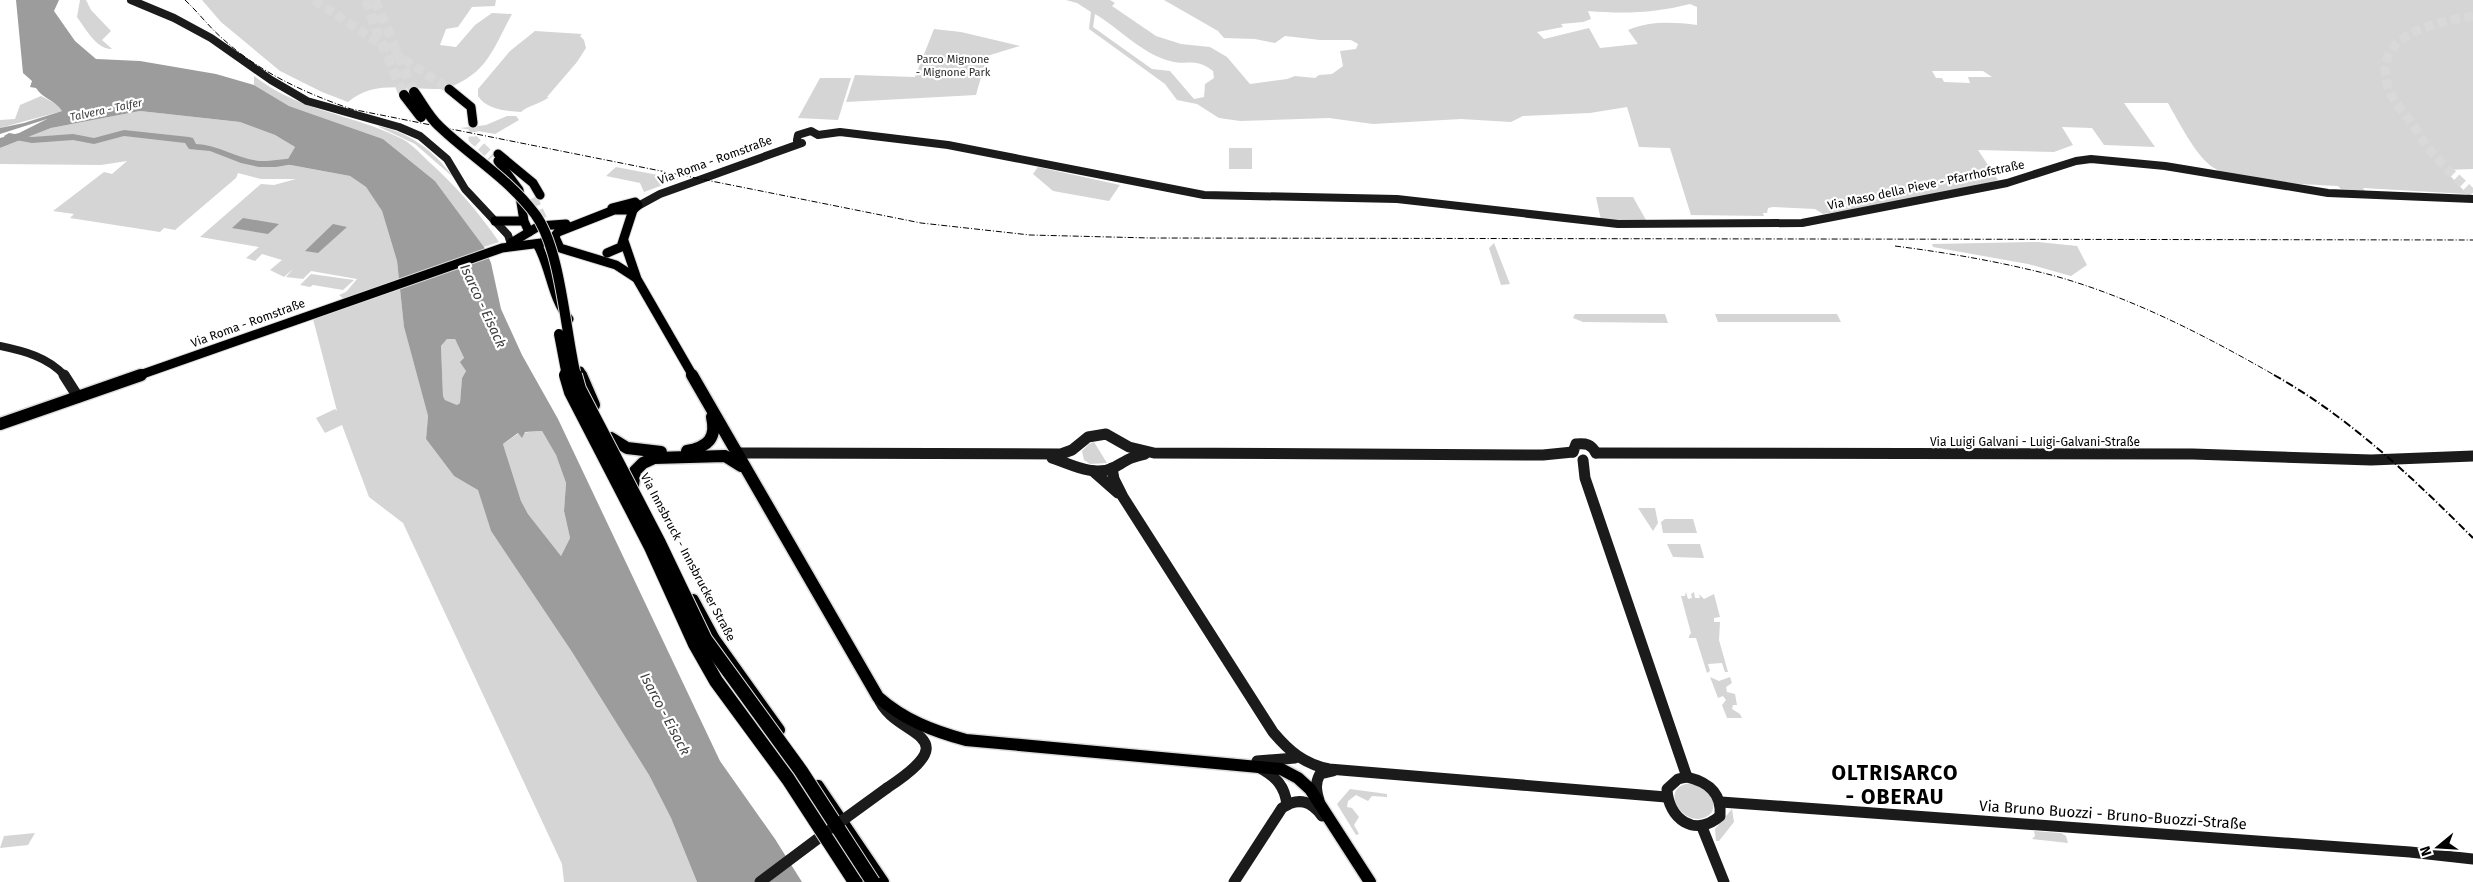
<svg xmlns="http://www.w3.org/2000/svg" width="2473" height="882" viewBox="0 0 2473 882" font-family="'Fira Sans',sans-serif">
<style>
.green{fill:#d5d5d5;fill-rule:evenodd}
.water{fill:#9c9c9c;fill-rule:evenodd}
.lines{fill:none;stroke-linecap:round;stroke-linejoin:round}
.river{fill:#9c9c9c;fill-rule:evenodd}
.primary-tunnel{stroke:#d9d9d9;stroke-width:9;stroke-dasharray:9 4.5;stroke-linecap:butt}
.highway-tunnel{stroke:#d9d9d9;stroke-width:10;stroke-dasharray:10 5;stroke-linecap:butt}
.primary-far1-casing{stroke:#dbdbdb;stroke-width:11}
.primary-casing{stroke:#dbdbdb;stroke-width:15}
.secondary-far1{stroke:#1b1b1b;stroke-width:8}
.secondary{stroke:#1b1b1b;stroke-width:11}
.primary-far1{stroke:#000;stroke-width:9}
.primary{stroke:#000;stroke-width:12}
.rail-far1{stroke:#000;stroke-width:1;stroke-dasharray:6 2 1 2;stroke-linecap:butt}
.rail{stroke:#000;stroke-width:2;stroke-dasharray:8 2.5 1 2.5;stroke-linecap:butt}
.highway-bridge-far1-casing{stroke:#dbdbdb;stroke-width:12;stroke-linecap:butt}
.highway-bridge-casing{stroke:#dbdbdb;stroke-width:16;stroke-linecap:butt}
.secondary-bridge{stroke:#1b1b1b;stroke-width:11}
.highway-bridge-far1{stroke:#000;stroke-width:10}
.highway-bridge{stroke:#000;stroke-width:14}
.labels{text-anchor:middle;dominant-baseline:central;stroke-width:4.5;stroke-linejoin:round;paint-order:stroke}
.far-park-label{font-size:11px;fill:#2c2c2c;stroke:#fff}
.far-water-label{font-size:11px;font-style:italic;fill:#3d3d3d;stroke:#fff}
.street-label{font-size:12px;fill:#000;stroke:#fff}
.water-label{font-size:14px;font-style:italic;fill:#3d3d3d;stroke:#fff}
.near-street-label{font-size:15px;fill:#000;stroke:#fff}
.near-district-label{font-size:21px;font-weight:bold;letter-spacing:1px;fill:#000;stroke:#fff}
</style>
<rect width="100%" height="100%" fill="#fff"/>
<!-- green -->
<g class="green">
<path d="M80 0H86L91 10 111 31 102 40 112 49C97 50 85 28 77 17Z"/>
<path d="M202 0H496L495 6 472 7 458 27 446 29 440 45 456 47 475 25 492 13 512 14C500 35 491 63 469 77 462 82 448 89 441 89 410 90 374 79 348 102L322 92 280 71 221 22Z"/>
<path d="M1066 0H1110L1115 3 1112 6 1156 36 1181 44 1210 47 1227 57 1250 84 1287 79 1295 76 1315 78 1319 75 1332 74 1343 66 1340 51 1356 49 1358 44 1351 40H1320L1285 36 1275 43 1255 39 1224 38 1218 31 1164 0H2473V169L2445 170 2467 194 2363 188 2365 191 2341 189 2338 186C2310 184 2232 183 2211 166 2194 153 2179 122 2168 103H2124L2155 147 2104 145 2092 128 2062 127 2073 145 2054 152 1978 150 1998 180 1921 199 1823 214 1815 209 1773 207 1768 208 1767 213H1763L1764 216 1691 215 1670 148 1639 147 1627 107 1590 113 1523 116 1511 122 1461 119 1373 124 1329 118 1240 121 1219 118 1197 104 1177 100 1165 84 1089 29 1091 12 1077 3ZM1690 4 1697 7V25C1672 22 1651 21 1628 30L1638 44 1600 48 1589 28 1544 39 1537 32 1563 27 1561 24 1583 22 1591 19 1588 11C1625 14 1655 13 1690 4ZM1095 14C1119 28 1142 54 1170 61 1188 66 1195 57 1213 71L1214 78 1205 84 1204 97 1194 99 1170 71 1152 69 1093 27ZM1932 71H1983L1992 77H1968L1970 83 1944 82 1942 78H1936Z"/>
<polygon points="934,29 961,32 1020,46 987,56 976,95 846,102 855,75 915,77"/>
<path d="M535 31 582 34 580 36 584 40 586 48 577 62 547 97H549C540 104 527 106 521 112 507 111 487 110 478 96V89L510 51Z"/>
<path d="M254 76C300 112 349 113 398 137 410 142 419 152 428 161 455 185 478 211 499 242L484 247 435 181 383 139 289 106 254 85Z"/>
<polygon points="820,78 851,78 838,120 798,118"/>
<polygon points="41,96 58,105 62,111 0,128 0,120 15,119 20,105"/>
<polygon points="140,111 240,122 275,135 295,147 285,164 350,176 366,187 382,211 397,261 404,327 428,416 426,439 454,476 478,489 491,531 572,652 649,775 671,818 697,882 564,882 562,864 403,523 369,497 342,425 325,433 316,418 335,409 337,411 313,319 344,299 339,295 346,292 357,279 311,271 303,279 286,277 293,269 284,277 270,270 282,260 262,254 255,261 246,258 259,247 200,237 261,184 274,185 296,179 261,179 238,173 236,178 175,230 164,228 160,232 70,218 74,214 53,211 104,172 112,174 127,161 101,165 0,164 0,148 51,128"/>
<polygon points="507,116 516,116 519,120 495,134 460,128 486,125"/>
<path d="M377 126C410 132 434 151 454 178L415 144Z"/>
<rect x="1229" y="148" width="23" height="21"/>
<polygon points="616,167 679,179 644,192 640,183 606,176"/>
<polygon points="1038,167 1120,185 1109,201 1053,191 1033,174"/>
<polygon points="1596,197 1633,197 1646,220 1601,220"/>
<polygon points="2038,242 2077,246 2087,265 2071,276 2028,264 1933,247 1932,244"/>
<polygon points="1494,243 1510,284 1501,285 1489,248"/>
<polygon points="311,274 354,280 343,290 313,285 310,287 300,285"/>
<polygon points="1575,314 1665,314 1668,323 1583,322 1573,318"/>
<polygon points="1715,314 1837,314 1841,322 1718,322"/>
<polygon points="447,339 455,339 464,358 463,364 466,371 462,378 460,403 457,405 445,400 443,396 441,346"/>
<polygon points="542,431 556,455 566,483 564,511 570,538 561,556 528,514 521,501 503,444 519,433"/>
<polygon points="1094,442 1107,463 1090,464 1084,460 1082,451 1089,444"/>
<polygon points="1638,508 1655,508 1658,523 1653,531"/>
<polygon points="1665,519 1693,519 1697,533 1663,533 1661,522"/>
<polygon points="1667,544 1700,544 1704,558 1673,557"/>
<polygon points="1686,592 1688,599 1692,598 1691,594 1694,592 1695,598 1700,598 1699,594 1704,599 1714,594 1720,617 1714,618 1714,622 1720,622 1719,640 1728,672 1725,672 1722,663 1708,664 1710,671 1707,673 1696,638 1689,638 1689,636 1691,633 1681,596 1685,596"/>
<polygon points="1710,677 1719,681 1730,677 1732,683 1726,687 1727,692 1735,694 1737,705 1733,705 1732,709 1740,714 1742,718 1727,718 1722,705 1726,700 1723,696 1718,698"/>
<path d="M1691 783C1704 789 1718 796 1712 812 1689 837 1653 787 1691 783Z"/>
<polygon points="1350,789 1387,794 1387,797 1372,796 1368,801 1356,795 1348,801 1347,807 1352,808 1359,817 1354,825 1359,834 1356,835 1337,804"/>
<polygon points="1732,809 1734,822 1719,841 1716,841 1715,829"/>
<polygon points="2034,831 2061,833 2066,836 2068,843 2032,839 2035,836"/>
<polygon points="35,833 28,845 0,848 4,836"/>
</g>
<!-- water -->
<g class="water">
<path d="M16 0H59L54 11 75 41 96 59 140 61 216 74 254 85 289 106 383 139 435 181 484 247 491 263 501 309 522 355 558 419 720 761 775 839 802 882H697L671 818 649 775 572 652 491 531 478 490 454 476 426 439 428 416 404 327 397 261 382 211 366 187 350 176 285 164 295 147 275 135 240 122 140 111 51 128 0 148V138L19 133 47 119 0 134V128L24 123 62 111C55 100 43 99 36 88L30 87 32 81 23 73ZM447 339H455L464 358 460 362 466 371 462 378 460 403 457 405 445 400 443 396 441 346ZM542 431 556 455 566 483 564 511 570 538 561 556 528 514 521 501 503 444 518 433 522 438 525 432Z"/>
<polygon points="243,218 279,224 268,234 232,228"/>
<polygon points="333,224 347,227 318,253 305,251"/>
</g>
<g class="lines">
<!-- river -->
<path class="river" d="M124 130 189 137 193 138 196 144C219 145 238 159 260 161 271 162 299 155 305 160L304 162 276 167H259L241 163 210 151 189 149 185 143 124 136 94 144 73 140 32 143 5 138 4 136 9 133 32 137 73 134 94 138Z"/>
<!-- primary-tunnel -->
<g class="primary-tunnel">
<polyline points="314,0 449,89"/>
<path d="M2473 16C2435 23 2371 34 2388 87 2392 100 2403 111 2411 122 2418 131 2423 142 2430 150 2443 166 2459 180 2473 194"/>
<polyline points="473,123 473,139 492,157"/>
<polyline points="533,198 548,230"/>
</g>
<!-- highway-tunnel -->
<g class="highway-tunnel">
<polyline points="366,0 377,33 404,95"/>
<polyline points="375,0 414,92"/>
</g>
<!-- primary-far1 casing -->
<g class="primary-far1-casing">
<g id="primary-far1">
<polyline points="449,89 471,107 473,123"/>
<polyline points="498,154 533,183 540,195"/>
<polyline points="498,161 519,190 524,221 529,232"/>
<polyline points="495,221 522,221"/>
<polyline points="555,237 560,248 616,265 636,278"/>
<polyline points="624,241 637,279 693,376"/>
<polyline points="511,243 539,226 566,224"/>
<path d="M537 244C551 268 551 297 569 319"/>
<polyline points="607,253 621,247 633,210 638,205 635,202 612,208"/>
<polyline points="580,371 582,376"/>
<polyline points="137,376 502,248 541,243 554,237 558,232 614,210 633,210"/>
</g>
</g>
<!-- primary casing -->
<g class="primary-casing">
<g id="primary">
<polyline points="581,375 594,405"/>
<path d="M692 375 878 697C904 720 933 731 966 740L1281 769 1298 778 1310 789 1370 882"/>
<polyline points="0,424 141,375"/>
<polyline points="611,438 627,448 661,452"/>
<path d="M687 451C708 447 717 438 712 417"/>
<polyline points="633,485 635,471 643,463 654,458 725,456 741,466"/>
<polyline points="693,600 714,639 779,730"/>
<polyline points="791,764 809,799"/>
<polyline points="818,786 883,882"/>
<polyline points="827,827 858,873 873,880"/>
</g>
</g>
<!-- secondary-far1 -->
<g class="secondary-far1">
<polyline points="131,0 174,18 211,38 271,80 307,101 399,127 420,136 447,159 465,189 508,235 511,244"/>
<polyline points="797,140 798,135 811,131 818,135 840,132 948,145 1204,195 1397,199 1618,224 1802,223 2007,183 2076,161 2091,159 2165,166 2328,193 2473,199"/>
<polyline points="638,206 660,194 802,143"/>
<path d="M0 346C24 351 48 357 65 376"/>
</g>
<!-- secondary -->
<g class="secondary">
<polyline points="64,375 78,397"/>
<path d="M1573 452 1576 444C1586 443 1591 444 1596 453"/>
<polyline points="737,453 1061,454 1072,450 1088,437 1106,434 1129,447 1154,453 1543,455 1573,452"/>
<polyline points="1596,453 2193,454 2371,460 2473,456"/>
<path d="M1052 458C1071 464 1093 477 1113 468 1126 461 1130 457 1145 454"/>
<polyline points="1583,460 1585,478 1687,777"/>
<path d="M1112 468 1114 479 1123 497 1273 732C1289 751 1304 764 1329 769L1666 797"/>
<polyline points="1093,471 1118,493"/>
<path d="M878 697C893 739 973 731 887 788"/>
<polyline points="1257,761 1295,758"/>
<path d="M1260 768C1276 777 1285 786 1287 805"/>
<path d="M1687 777C1708 782 1722 793 1720 816 1695 838 1668 819 1667 789L1678 779Z"/>
<path d="M1319 800C1316 790 1315 783 1320 774L1333 771"/>
<polyline points="1721,802 2410,852 2473,859"/>
<polyline points="1702,827 1724,882"/>
<polyline points="760,882 828,831"/>
<path d="M1234 882 1282 808C1298 797 1311 801 1322 816"/>
</g>
<!-- primary-far1 -->
<use href="#primary-far1" class="primary-far1"/>
<!-- primary -->
<use href="#primary" class="primary"/>
<!-- rail-far1 -->
<g class="rail-far1">
<path d="M185 0C198 12 209 27 223 39 259 72 305 93 351 109L921 223 1030 235 1150 238 2473 240"/>
<path d="M1895 246C1949 253 2002 262 2055 276 2133 298 2206 336 2276 376"/>
</g>
<!-- rail -->
<path class="rail" d="M2274 375C2349 417 2412 477 2473 538"/>
<!-- highway-bridge-far1 casing -->
<g class="highway-bridge-far1-casing">
<g id="highway-bridge-far1">
<path d="M414 92C422 103 429 117 439 126 470 156 508 178 535 214 561 249 565 331 576 376"/>
<polyline points="404,95 421,117"/>
<polyline points="559,334 567,376"/>
</g>
</g>
<!-- highway-bridge casing -->
<g class="highway-bridge-casing">
<g id="highway-bridge">
<polyline points="566,375 571,392 651,547 695,644 716,681 788,779 855,882"/>
<polyline points="575,375 579,389 659,543 705,639 801,771 873,882"/>
</g>
</g>
<!-- secondary-bridge -->
<polyline class="secondary-bridge" points="832,828 887,788"/>
<!-- highway-bridge-far1 -->
<use href="#highway-bridge-far1" class="highway-bridge-far1"/>
<!-- highway-bridge -->
<use href="#highway-bridge" class="highway-bridge"/>
</g>
<g class="labels">
<!-- far-park labels -->
<g class="far-park-label">
<text x="953" y="59">Parco Mignone<tspan x="953" dy="13">- Mignone Park</tspan></text>
</g>
<!-- far-water labels -->
<g class="far-water-label">
<text transform="translate(106 110) rotate(-12)">Talvera - Talfer</text>
</g>
<!-- street labels -->
<g class="street-label">
<text transform="translate(715 160) rotate(-20)">Via Roma - Romstraße</text>
<text transform="translate(1926 185) rotate(-12)">Via Maso della Pieve - Pfarrhofstraße</text>
<text transform="translate(248 323) rotate(-20)">Via Roma - Romstraße</text>
<text x="2035" y="442">Via Luigi Galvani - Luigi-Galvani-Straße</text>
<text transform="translate(688 557) rotate(62)">Via Innsbruck - Innsbrucker Straße</text>
</g>
<!-- water labels -->
<g class="water-label">
<text transform="translate(483 306) rotate(65)">Isarco - Eisack</text>
<text transform="translate(665 714) rotate(62)">Isarco - Eisack</text>
</g>
<!-- near-street labels -->
<g class="near-street-label">
<text transform="translate(2113 815) rotate(4)">Via Bruno Buozzi - Bruno-Buozzi-Straße</text>
</g>
<!-- near-district labels -->
<g class="near-district-label">
<text x="1895" y="773">OLTRISARCO<tspan x="1895" dy="24">- OBERAU</tspan></text>
</g>
</g>
<!-- north arrow -->
<g transform="translate(2438 847) rotate(252)" stroke="#ffffff" stroke-width="4" paint-order="stroke">
<path d="M0-4L9 19L0 12L-9 19Z" fill="#000000"/>
<text y="-8" font-size="14" font-weight="bold" text-anchor="middle" fill="#000000">N</text>
</g>
</svg>
